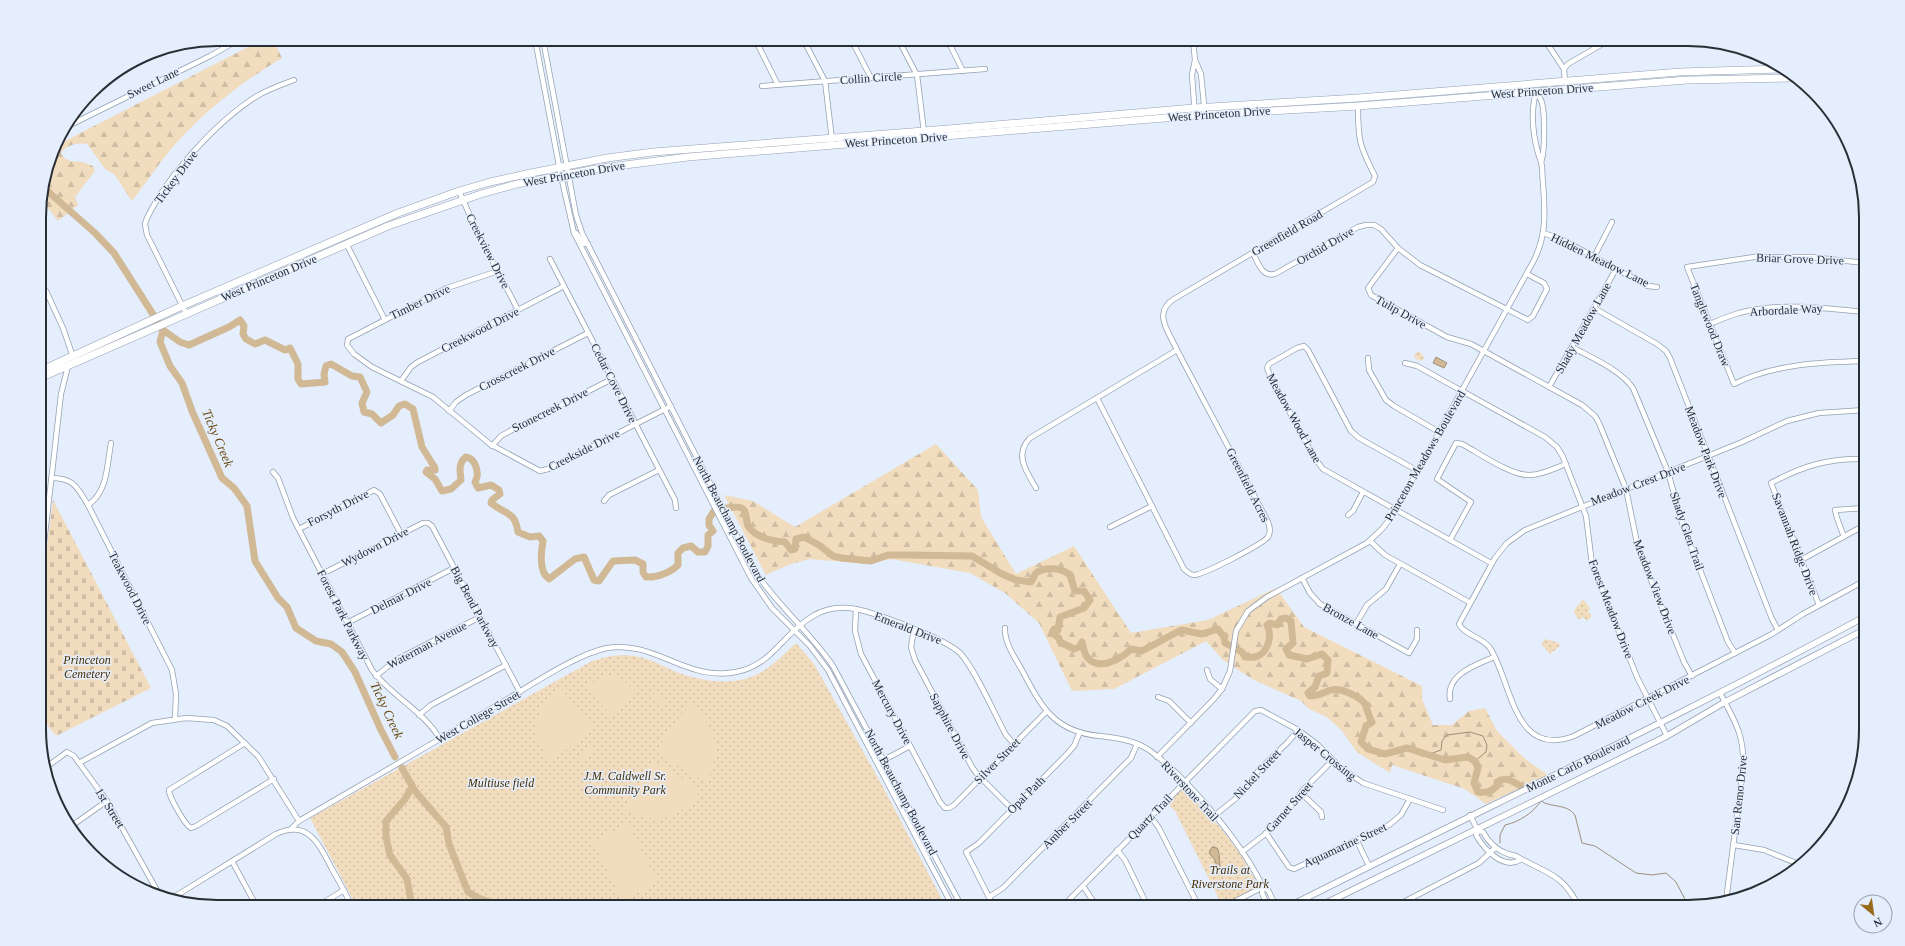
<svg xmlns="http://www.w3.org/2000/svg" width="1905" height="946" viewBox="0 0 1905 946" font-family="'Times New Roman',serif">
<style>
.grass{fill:url(#grass-dots)}
.forest{fill:url(#forest-firs)}
.cemetery{fill:url(#cemetery-stones)}
.pitch{fill:#f1dcbe}
.water{fill:#d1b996;stroke:#9f8f79}
.lines{fill:none;stroke-linecap:round;stroke-linejoin:round}
.stream{stroke:#9f8f79;stroke-width:1}
.river{stroke:#d1b996;stroke-width:7}
.minor-casing{stroke:#94a0b1;stroke-width:6}
.major-casing{stroke:#94a0b1;stroke-width:7}
.highway-casing{stroke:#94a0b1;stroke-width:8}
.minor{stroke:#fff;stroke-width:4.5}
.major{stroke:#fff;stroke-width:5.5}
.highway{stroke:#fff;stroke-width:7}
.labels{text-anchor:middle;dominant-baseline:central;stroke-width:3;stroke-linejoin:round;paint-order:stroke}
.street-label{font-size:12px;fill:#292e35;stroke:#e4eefd}
.park-label{font-size:12px;font-style:italic;fill:#462e00;stroke:#e4eefd}
.water-label{font-size:13px;font-style:italic;fill:#664607;stroke:#e4eefd}
.rim{fill:none;stroke:#292e35;stroke-width:2}
</style>
<defs>
<pattern id="grass-dots" width="8" height="8" patternUnits="userSpaceOnUse"><rect width="8" height="8" fill="#f1dcbe"/><path d="M2 2h.1M6 6h.1" fill="none" stroke="#cfbda4" stroke-width="1.8" stroke-linecap="round"/></pattern>
<pattern id="forest-firs" width="22" height="20" patternUnits="userSpaceOnUse"><rect width="22" height="20" fill="#f1dcbe"/><path d="M5 1l3.5 6h-7zM16 11l3.5 6h-7z" fill="#cfbda4"/></pattern>
<pattern id="cemetery-stones" width="16" height="16" patternUnits="userSpaceOnUse"><rect width="16" height="16" fill="#f1dcbe"/><path d="M2 7V4a2 2 0 0 1 4 0v3zM10 15v-3a2 2 0 0 1 4 0v3z" fill="#cfbda4"/></pattern>
</defs>
<rect width="100%" height="100%" fill="#e4eefd"/>
<!-- grass -->
<g class="grass">
<polygon points="1419,351 1424,357 1423,360 1420,361 1415,358 1414,355"/>
<polygon points="1583,599 1590,608 1588,612 1592,616 1587,621 1583,617 1579,620 1574,612 1575,609"/>
<polygon points="1545,639 1559,643 1560,646 1550,654 1541,644"/>
<path d="M796 643 814 664 883 787 946 907H357L310 818 592 661C606 657 619 653 634 656 648 658 661 665 674 671 700 681 732 687 758 674 773 666 784 654 796 643Z"/>
<path d="M1183 787C1209 813 1245 853 1258 887L1222 905 1175 811 1167 803Z"/>
</g>
<!-- forest -->
<g class="forest">
<path d="M264 39H273L282 58C242 82 204 111 173 147 158 164 146 183 132 201L114 174 106 170 87 144C78 142 66 145 61 153L64 158 70 161 82 162 93 166 95 171 75 197 78 205 58 221 41 199 55 146Z"/>
<polygon points="936,444 978,490 981,517 1016,574 1074,546 1131,633 1208,620 1276,588 1304,627 1422,686 1422,699 1433,725 1452,725 1469,711 1485,708 1497,731 1524,758 1548,775 1486,804 1465,789 1392,765 1390,773 1357,752 1342,731 1327,717 1309,709 1301,701 1254,680 1223,660 1206,641 1114,689 1072,691 1039,623 1005,593 970,573 891,559 867,564 810,559 788,565 766,575 724,495 753,501 795,527"/>
</g>
<!-- cemetery -->
<polygon class="cemetery" points="53,500 151,688 56,736 40,716 40,601"/>
<!-- pitch -->
<g class="pitch">
<polygon points="613,674 626,682 638,693 610,715 585,686"/>
<path d="M560 687 591 726 592 730 550 762C547 756 542 750 539 743 530 720 543 701 560 687Z"/>
<polygon points="656,692 664,701 658,706 650,697"/>
<path d="M690 705C718 728 722 750 706 783L656 752 673 724Z"/>
<polygon points="589,747 594,753 584,762 579,756"/>
<path d="M653 760 701 790C679 821 657 826 623 809Z"/>
<polygon points="628,824 658,883 623,901 593,842"/>
</g>
<!-- water -->
<g class="water">
<polygon points="1436,357 1447,363 1444,368 1433,363"/>
<path d="M1212 847 1217 848C1221 854 1218 862 1221 868L1218 870 1215 860 1209 853Z"/>
</g>
<g class="lines">
<!-- stream -->
<g class="stream">
<polyline points="1427,755 1441,750 1442,741 1447,735 1470,732 1483,736 1487,745 1486,752 1475,761"/>
<path d="M1500 843V835L1505 825C1519 822 1533 813 1541 801 1551 808 1566 803 1575 815L1582 843 1595 846 1636 873 1652 875 1666 873 1676 882 1689 907"/>
<polyline points="408,907 411,905"/>
</g>
<!-- river -->
<g class="river">
<path d="M44 188 95 233 114 253 163 330 180 342 189 345 229 327 240 320 244 326 243 334 246 339 255 344 265 340 285 350 290 348 298 364V379L301 384 325 382 324 374 326 366 331 364 352 376 360 377 367 392 362 403 364 412 372 414 381 423 393 415 399 406 405 404 413 409 422 447 435 468V470H427L426 472 435 479 442 491 451 489 461 480C460 471 458 463 466 457 476 458 480 475 475 482L478 488 491 485 499 490 500 494 492 500 491 503C506 515 515 511 518 532L530 537 539 536 543 541C541 552 539 572 549 579L575 559 584 557 594 580 599 581 613 561 635 560 643 564V572L646 577C657 578 671 572 678 565V553L683 548 691 546 698 552H705L708 546V535L713 531 709 525V519L714 511C720 509 740 504 744 510 747 515 746 521 748 526 756 538 772 541 785 542L791 550 795 549 796 539 804 537 819 545 833 556 842 558 871 561 888 555H903L972 556 1002 574 1016 580 1031 582C1033 580 1034 575 1036 573 1045 566 1062 568 1070 575L1075 591H1084L1090 600 1084 608 1060 617 1058 630 1054 629 1052 633 1059 638 1060 642 1074 649 1079 647 1082 642C1083 646 1084 653 1087 657 1098 672 1121 659 1131 649L1142 651 1181 630 1202 634 1218 629 1224 637 1225 643 1242 652 1245 657C1249 657 1254 658 1258 656 1269 651 1272 634 1267 625L1270 623 1277 625 1281 619 1286 618 1291 621 1293 643 1286 649 1289 655 1307 659 1322 654 1328 660 1327 673 1319 676 1315 687 1308 693 1310 696C1319 696 1324 692 1331 690 1341 687 1360 697 1365 704 1368 710 1368 716 1372 722L1366 726 1361 742 1368 749 1385 754 1407 748 1445 760 1468 757 1475 761 1478 768 1474 783 1478 792C1486 793 1491 792 1497 786V782C1506 776 1512 781 1521 786"/>
<polyline points="163,330 160,342 170,366 182,383 192,411 222,478 234,488 247,506 255,561 278,598 287,607 296,628 316,641 331,644 342,652 355,672 381,730 395,757"/>
<polyline points="402,768 415,791 446,827 449,844 468,892 478,898 495,904 497,907"/>
<polyline points="412,907 407,879 390,855 386,837 386,821 405,799 412,787"/>
</g>
<!-- minor casing -->
<g class="minor-casing">
<g id="minor">
<polyline points="535,39 561,176 574,233 751,578 772,608 810,646 828,670 953,907"/>
<path d="M543 39 576 215 582 233 756 573C779 607 810 632 833 666L962 907"/>
<polyline points="755,39 778,85"/>
<polyline points="803,39 825,81 832,140"/>
<polyline points="851,39 871,78"/>
<polyline points="898,39 917,75 924,132"/>
<polyline points="947,39 963,71"/>
<polyline points="1002,39 1004,43 1057,39"/>
<polyline points="1193,39 1195,60"/>
<polyline points="1544,39 1564,69"/>
<polyline points="1565,82 1564,69 1568,64 1611,39"/>
<polyline points="762,86 985,69"/>
<path d="M1536 92C1538 95 1541 99 1542 103 1545 114 1545 153 1541 162"/>
<polyline points="1195,116 1192,75 1195,60 1201,74 1205,115"/>
<polyline points="66,127 210,56 240,39"/>
<polyline points="459,191 475,227 518,310"/>
<polyline points="576,233 584,244 588,244"/>
<polyline points="1543,233 1561,239 1648,286 1657,287"/>
<polyline points="346,243 385,320"/>
<polyline points="1398,248 1368,288 1371,295 1447,337 1471,344 1582,405 1595,416 1599,423 1626,489 1638,548 1684,662 1692,676"/>
<path d="M1253 253C1258 263 1262 277 1275 274L1358 227 1366 225H1374L1381 229 1398 248 1420 265 1528 320 1533 316 1547 289 1544 283 1527 274"/>
<polyline points="1594,257 1612,222"/>
<polyline points="550,259 675,500 676,508"/>
<path d="M1865 263 1811 257H1754L1687 267 1734 384C1774 364 1821 362 1865 361"/>
<polyline points="498,271 447,288 352,337 348,339 347,345 354,354 372,367 433,397 490,444 540,471 548,469 671,406"/>
<polyline points="46,291 63,328 73,357"/>
<polyline points="1594,308 1657,344 1666,351 1670,358 1772,619 1778,630"/>
<path d="M186 313 147 235 145 224 147 218C168 175 217 121 257 96 269 89 281 85 294 80"/>
<path d="M1710 324C1719 320 1729 316 1739 313 1779 302 1824 308 1865 312"/>
<path d="M1572 347C1592 358 1619 369 1633 388L1668 472 1683 526 1728 642 1735 653"/>
<polyline points="1368,358 1369,370 1386,400 1394,406 1439,432"/>
<polyline points="1405,363 1417,366 1545,437 1557,447 1563,457 1586,516 1592,564 1637,677 1667,736"/>
<polyline points="401,381 411,367 418,362 564,286"/>
<polyline points="1549,387 1616,269"/>
<path d="M1097 398 1184 569C1187 572 1190 575 1194 575 1203 575 1263 544 1268 537 1271 532 1270 527 1268 522L1177 350C1169 332 1152 313 1174 299L1373 182 1375 176C1359 145 1358 140 1358 105"/>
<path d="M1865 410 1819 413 1787 421 1740 443 1525 530 1507 543 1495 558 1459 624C1463 634 1482 637 1490 648 1512 682 1513 759 1574 736L1772 634 1803 614 1866 580"/>
<polyline points="449,411 456,402 466,395 588,333"/>
<polyline points="492,446 501,436 510,431 612,379"/>
<polyline points="1418,471 1359,438 1351,431 1308,350 1304,346 1297,348 1269,364 1267,368 1269,373 1313,456 1323,469 1491,563"/>
<path d="M273 472 278 478 293 518 372 670C391 696 424 711 440 739"/>
<path d="M51 478C74 478 77 487 88 505L172 670 176 694 175 719"/>
<path d="M1036 488C1026 471 1014 454 1030 438L1177 350"/>
<polyline points="604,501 609,495 659,470"/>
<path d="M88 505C108 492 107 464 111 443"/>
<polyline points="1348,515 1353,511 1363,492"/>
<polyline points="1110,527 1152,506"/>
<polyline points="299,529 374,490 380,494 401,534"/>
<polyline points="1844,537 1837,518 1835,510 1865,508"/>
<path d="M1450 540 1471 502 1437 479 1456 443 1462 444C1479 453 1511 476 1530 475 1542 475 1555 468 1566 464"/>
<polyline points="1370,541 1385,555 1469,602"/>
<polyline points="1801,560 1865,525"/>
<polyline points="322,574 423,523 428,523 432,526 520,692"/>
<polyline points="40,578 61,394 68,366"/>
<polyline points="1302,578 1310,593 1320,604 1409,653 1417,639 1417,630"/>
<path d="M1819 605 1771 483C1803 466 1828 458 1865 459"/>
<polyline points="856,609 855,631 861,654 940,802 945,808 949,808 954,805 1046,712"/>
<polyline points="347,623 454,568"/>
<polyline points="1356,624 1367,605 1386,589 1400,564"/>
<path d="M1005 628C1004 643 1016 659 1023 672 1042 708 1055 732 1100 736 1117 738 1134 740 1149 750 1189 779 1241 842 1263 887L1268 890 1275 904 1274 907"/>
<polyline points="914,630 911,647 915,660 972,767 977,774 1012,809"/>
<polyline points="1207,670 1210,679 1222,689"/>
<polyline points="376,676 396,660 480,617"/>
<path d="M1720 693C1735 721 1745 736 1743 769L1726 901"/>
<polyline points="1158,697 1169,701 1191,723"/>
<path d="M1450 699C1446 674 1476 665 1494 657"/>
<polyline points="419,715 431,705 506,665"/>
<path d="M245 743 169 790C169 797 185 825 191 828L196 826 274 779"/>
<path d="M1157 757 1213 700 1222 689 1230 671 1236 631 1248 611 1267 597 1367 543 1382 529 1393 515 1533 262C1547 236 1545 211 1543 183 1542 177 1543 168 1541 162 1533 140 1530 114 1536 92"/>
<polyline points="882,761 910,746"/>
<polyline points="79,763 152,723 186,718 214,720 227,726 258,756 299,821"/>
<polyline points="45,768 67,752 74,756 107,801 159,894"/>
<polyline points="1301,793 1321,812 1322,817"/>
<path d="M1470 815 1478 831 1476 835C1484 849 1503 870 1520 860"/>
<polyline points="1214,816 1240,795 1259,770 1288,742 1298,730"/>
<polyline points="1151,817 1159,828 1199,907"/>
<polyline points="70,827 107,801"/>
<path d="M291 829 299 821C366 782 432 744 499 704 527 688 576 654 607 648 656 640 686 682 736 672 773 665 783 633 813 616 824 609 836 607 849 608 870 610 947 639 961 654 977 673 993 711 1006 735L1014 744"/>
<path d="M1478 831 1483 832C1489 843 1496 850 1508 854 1510 855 1514 855 1516 856 1545 873 1563 873 1579 907"/>
<polyline points="1266,833 1289,867 1294,869 1389,825 1401,815 1410,799"/>
<polyline points="1357,841 1369,866"/>
<polyline points="1734,845 1764,850 1801,865"/>
<polyline points="1117,850 1125,860 1148,907"/>
<polyline points="1242,852 1264,835 1279,821 1304,789 1333,760"/>
<polyline points="232,861 257,907"/>
<polyline points="1083,886 1097,907"/>
<polyline points="1263,887 1262,893 1268,907"/>
<path d="M174 897 276 834C308 819 319 844 332 869 339 881 346 894 352 907"/>
<polyline points="989,897 1003,888 1126,763 1131,758 1137,744"/>
<polyline points="316,907 344,890"/>
<polyline points="994,907 966,852 979,843 1067,754 1074,746 1080,732"/>
<polyline points="1062,907 1255,711 1261,710 1298,730 1318,745 1341,768 1363,783 1443,810"/>
<polyline points="1224,907 1263,887"/>
<polyline points="1394,907 1479,863 1495,848"/>
</g>
</g>
<!-- major casing -->
<g class="major-casing">
<g id="major">
<path d="M1288 907C1480 810 1676 719 1866 616"/>
<polyline points="1318,907 1667,736 1725,702 1866,629"/>
</g>
</g>
<!-- highway casing -->
<g class="highway-casing">
<g id="highway">
<polyline points="40,371 182,306 398,213 459,191 490,182 526,174 607,158 653,152 924,131 1194,108 1358,98 1680,72 1780,69"/>
<polyline points="40,378 388,226 481,194 517,184 601,168 688,157 1201,115 1358,106 1687,80 1792,78"/>
</g>
</g>
<!-- minor -->
<use href="#minor" class="minor"/>
<!-- major -->
<use href="#major" class="major"/>
<!-- highway -->
<use href="#highway" class="highway"/>
</g>
<g class="labels">
<!-- street labels -->
<g class="street-label">
<text transform="translate(871 78) rotate(-4)">Collin Circle</text>
<text transform="translate(153 83) rotate(-26)">Sweet Lane</text>
<text transform="translate(1542 91) rotate(-4)">West Princeton Drive</text>
<text transform="translate(1219 114) rotate(-4)">West Princeton Drive</text>
<text transform="translate(896 140) rotate(-4)">West Princeton Drive</text>
<text transform="translate(574 174) rotate(-10)">West Princeton Drive</text>
<text transform="translate(176 177) rotate(-53)">Tickey Drive</text>
<text transform="translate(1287 233) rotate(-30)">Greenfield Road</text>
<text transform="translate(1325 246) rotate(-30)">Orchid Drive</text>
<text transform="translate(488 251) rotate(63)">Creekview Drive</text>
<text transform="translate(1800 259) rotate(2)">Briar Grove Drive</text>
<text transform="translate(1600 260) rotate(26)">Hidden Meadow Lane</text>
<text transform="translate(269 278) rotate(-23)">West Princeton Drive</text>
<text transform="translate(420 302) rotate(-26)">Timber Drive</text>
<text transform="translate(1786 310) rotate(-3)">Arbordale Way</text>
<text transform="translate(1401 312) rotate(29)">Tulip Drive</text>
<text transform="translate(1710 325) rotate(68)">Tanglewood Draw</text>
<text transform="translate(1583 328) rotate(-61)">Shady Meadow Lane</text>
<text transform="translate(480 330) rotate(-27)">Creekwood Drive</text>
<text transform="translate(517 369) rotate(-27)">Crosscreek Drive</text>
<text transform="translate(614 383) rotate(63)">Cedar Cove Drive</text>
<text transform="translate(550 410) rotate(-27)">Stonecreek Drive</text>
<text transform="translate(1294 418) rotate(61)">Meadow Wood Lane</text>
<text transform="translate(584 450) rotate(-27)">Creekside Drive</text>
<text transform="translate(1706 452) rotate(69)">Meadow Park Drive</text>
<text transform="translate(1425 456) rotate(-60)">Princeton Meadows Boulevard</text>
<text transform="translate(1638 484) rotate(-21)">Meadow Crest Drive</text>
<text transform="translate(1248 485) rotate(63)">Greenfield Acres</text>
<text transform="translate(338 508) rotate(-27)">Forsyth Drive</text>
<text transform="translate(729 519) rotate(62)">North Beauchamp Boulevard</text>
<text transform="translate(1687 531) rotate(71)">Shady Glen Trail</text>
<text transform="translate(1795 544) rotate(69)">Savannah Ridge Drive</text>
<text transform="translate(375 547) rotate(-27)">Wydown Drive</text>
<text transform="translate(1655 587) rotate(69)">Meadow View Drive</text>
<text transform="translate(130 588) rotate(63)">Teakwood Drive</text>
<text transform="translate(401 596) rotate(-27)">Delmar Drive</text>
<text transform="translate(475 607) rotate(62)">Big Bend Parkway</text>
<text transform="translate(1611 609) rotate(69)">Forest Meadow Drive</text>
<text transform="translate(343 615) rotate(63)">Forest Park Parkway</text>
<text transform="translate(1351 621) rotate(29)">Bronze Lane</text>
<text transform="translate(908 628) rotate(21)">Emerald Drive</text>
<text transform="translate(427 645) rotate(-28)">Waterman Avenue</text>
<text transform="translate(1642 702) rotate(-27)">Meadow Creek Drive</text>
<text transform="translate(892 712) rotate(62)">Mercury Drive</text>
<text transform="translate(478 717) rotate(-30)">West College Street</text>
<text transform="translate(950 726) rotate(62)">Sapphire Drive</text>
<text transform="translate(1325 754) rotate(39)">Jasper Crossing</text>
<text transform="translate(997 761) rotate(-45)">Silver Street</text>
<text transform="translate(1578 764) rotate(-26)">Monte Carlo Boulevard</text>
<text transform="translate(1257 774) rotate(-47)">Nickel Street</text>
<text transform="translate(1190 791) rotate(47)">Riverstone Trail</text>
<text transform="translate(901 792) rotate(62)">North Beauchamp Boulevard</text>
<text transform="translate(1026 795) rotate(-45)">Opal Path</text>
<text transform="translate(1739 795) rotate(-84)">San Remo Drive</text>
<text transform="translate(1289 807) rotate(-48)">Garnet Street</text>
<text transform="translate(110 808) rotate(58)">1st Street</text>
<text transform="translate(1150 817) rotate(-46)">Quartz Trail</text>
<text transform="translate(1067 824) rotate(-45)">Amber Street</text>
<text transform="translate(1345 845) rotate(-25)">Aquamarine Street</text>
</g>
<!-- park labels -->
<g class="park-label">
<text x="87" y="660">Princeton<tspan x="87" dy="14">Cemetery</tspan></text>
<text x="625" y="776">J.M. Caldwell Sr.<tspan x="625" dy="14">Community Park</tspan></text>
<text x="501" y="783">Multiuse field</text>
<text x="1230" y="870">Trails at<tspan x="1230" dy="14">Riverstone Park</tspan></text>
</g>
<!-- water labels -->
<g class="water-label">
<text transform="translate(218 438) rotate(67)">Ticky Creek</text>
<text transform="translate(387 710) rotate(65)">Ticky Creek</text>
</g>
</g>
<!-- crop -->
<path d="M0 0H1905V946H0ZM217 46H1688A171 171 0 0 1 1859 217V729A171 171 0 0 1 1688 900H217A171 171 0 0 1 46 729V217A171 171 0 0 1 217 46Z" fill="#e4eefd" fill-rule="evenodd"/>
<path class="rim" d="M217 46H1688A171 171 0 0 1 1859 217V729A171 171 0 0 1 1688 900H217A171 171 0 0 1 46 729V217A171 171 0 0 1 217 46Z"/>
<!-- north arrow -->
<g transform="translate(1873 914) rotate(151)"><circle r="19" fill="#e4eefd" stroke="#99a1ad"/>
<path d="M0-3L7 15L0 10L-7 15Z" fill="#976b19"/>
<text y="-6" font-size="11" font-weight="bold" text-anchor="middle" fill="#292e35">N</text>
</g>
</svg>
